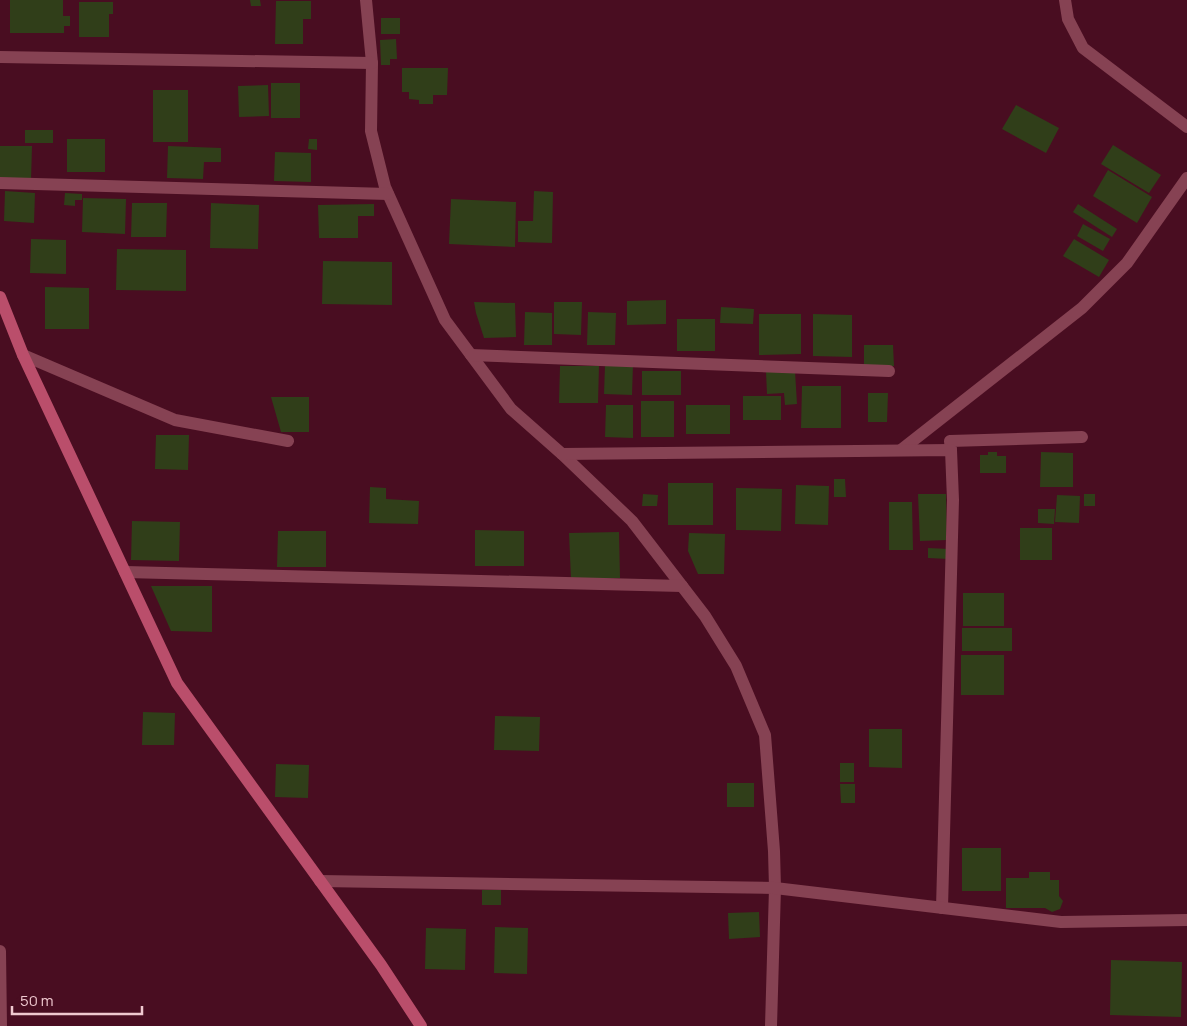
<svg xmlns="http://www.w3.org/2000/svg" width="1187" height="1026" viewBox="0 0 1187 1026" font-family="Manrope,sans-serif">
<style>
.building{fill:#303e19}
.lines{fill:none;stroke-linecap:round;stroke-linejoin:round}
.street{stroke:#864253;stroke-width:12}
.secondary{stroke:#ba4e6b;stroke-width:12}
</style>
<rect width="100%" height="100%" fill="#490d21"/>
<!-- building -->
<g class="building">
<polygon points="10,0 63,0 63,16 70,16 70,26 64,26 64,33 10,33"/>
<polygon points="250,0 260,0 261,6 251,6"/>
<polygon points="276,1 311,1 311,19 303,19 303,44 275,44"/>
<polygon points="79,2 113,2 113,14 109,14 109,37 79,37"/>
<rect x="381" y="18" width="19" height="16"/>
<polygon points="396,39 397,59 390,59 390,65 381,65 380,40"/>
<polygon points="402,68 448,68 447,95 433,95 433,104 419,104 419,100 409,99 409,92 402,92"/>
<rect x="271" y="83" width="29" height="35"/>
<polygon points="268,85 269,116 239,117 238,86"/>
<rect x="153" y="90" width="35" height="52"/>
<polygon points="1016,105 1059,128 1046,153 1002,129"/>
<rect x="25" y="130" width="28" height="13"/>
<rect x="67" y="139" width="38" height="33"/>
<polygon points="309,139 317,139 317,150 308,149"/>
<polygon points="1113,145 1161,175 1149,193 1101,164"/>
<polygon points="0,146 32,146 31,181 0,180"/>
<polygon points="168,146 221,148 221,162 204,162 203,179 167,178"/>
<polygon points="275,152 311,153 311,182 274,181"/>
<polygon points="1108,170 1152,197 1137,223 1093,196"/>
<polygon points="5,191 35,193 34,223 4,221"/>
<polygon points="534,191 553,192 552,243 518,242 518,221 533,221"/>
<polygon points="65,193 82,194 82,200 75,200 75,206 64,205"/>
<polygon points="83,198 126,199 125,234 82,232"/>
<polygon points="451,199 516,202 515,247 449,244"/>
<polygon points="132,203 167,203 166,237 131,237"/>
<polygon points="211,203 259,205 258,249 210,248"/>
<polygon points="374,204 374,216 358,216 358,238 319,238 318,205"/>
<polygon points="1078,204 1117,229 1112,237 1073,212"/>
<polygon points="1083,224 1110,239 1103,251 1077,236"/>
<polygon points="31,239 66,240 66,274 30,273"/>
<polygon points="1074,239 1109,260 1099,277 1063,256"/>
<polygon points="117,249 186,250 186,291 116,290"/>
<polygon points="323,261 392,262 392,305 322,304"/>
<polygon points="45,287 89,288 89,329 45,329"/>
<polygon points="666,300 666,324 627,325 627,301"/>
<polygon points="474,302 515,303 516,337 484,338 476,313"/>
<polygon points="554,302 582,302 581,335 554,334"/>
<polygon points="721,307 754,309 753,324 720,323"/>
<polygon points="525,312 552,313 552,345 524,345"/>
<polygon points="588,312 616,313 615,345 587,345"/>
<polygon points="759,314 801,314 801,354 759,355"/>
<polygon points="813,314 852,315 852,357 813,356"/>
<rect x="677" y="319" width="38" height="32"/>
<polygon points="864,345 893,345 894,366 864,366"/>
<polygon points="605,365 633,365 632,395 604,394"/>
<polygon points="560,366 599,366 598,403 559,403"/>
<rect x="642" y="371" width="39" height="24"/>
<polygon points="795,371 797,404 785,405 784,393 767,394 766,372"/>
<polygon points="802,386 841,386 841,428 801,428"/>
<polygon points="868,393 888,393 887,422 868,422"/>
<rect x="743" y="396" width="38" height="24"/>
<polygon points="271,397 309,397 309,432 281,432"/>
<rect x="641" y="401" width="33" height="36"/>
<polygon points="606,405 633,405 633,438 605,437"/>
<rect x="686" y="405" width="44" height="29"/>
<polygon points="156,435 189,435 188,470 155,469"/>
<polygon points="988,452 997,452 997,456 1006,456 1006,473 980,473 980,455 988,455"/>
<polygon points="1041,452 1073,453 1073,487 1040,487"/>
<polygon points="834,479 845,479 846,497 834,497"/>
<rect x="668" y="483" width="45" height="42"/>
<polygon points="796,485 829,486 828,525 795,524"/>
<polygon points="370,487 386,488 386,499 419,501 418,524 369,523"/>
<polygon points="736,488 782,489 781,531 736,530"/>
<polygon points="643,494 658,495 657,506 642,506"/>
<polygon points="918,494 946,494 947,540 920,541"/>
<rect x="1084" y="494" width="11" height="12"/>
<polygon points="1057,495 1080,496 1079,523 1055,522"/>
<polygon points="889,502 912,502 913,550 889,550"/>
<polygon points="1038,509 1055,509 1054,524 1038,523"/>
<polygon points="132,521 180,522 179,561 131,560"/>
<rect x="1020" y="528" width="32" height="32"/>
<polygon points="475,530 524,531 524,566 475,566"/>
<polygon points="278,531 326,531 326,567 277,567"/>
<polygon points="619,532 620,578 571,579 569,533"/>
<polygon points="689,533 725,534 724,574 698,574 688,551"/>
<polygon points="928,548 949,549 949,559 928,558"/>
<polygon points="151,586 212,586 212,632 171,631"/>
<rect x="963" y="593" width="41" height="33"/>
<rect x="962" y="628" width="50" height="23"/>
<rect x="961" y="655" width="43" height="40"/>
<polygon points="143,712 175,713 174,745 142,745"/>
<polygon points="495,716 540,717 539,751 494,750"/>
<polygon points="869,729 902,729 902,768 869,767"/>
<rect x="840" y="763" width="14" height="19"/>
<polygon points="276,764 309,765 308,798 275,797"/>
<rect x="727" y="783" width="27" height="24"/>
<polygon points="840,784 855,784 855,803 841,803"/>
<rect x="962" y="848" width="39" height="43"/>
<polygon points="1029,872 1050,872 1050,880 1059,880 1059,896 1063,901 1060,909 1052,912 1045,908 1006,908 1006,878 1029,878"/>
<rect x="482" y="890" width="19" height="15"/>
<polygon points="759,912 760,937 729,939 728,913"/>
<polygon points="495,927 528,928 527,974 494,973"/>
<polygon points="426,928 466,929 465,970 425,969"/>
<polygon points="1111,960 1182,962 1181,1017 1110,1015"/>
</g>
<g class="lines">
<!-- street -->
<g class="street">
<polyline points="366,0 372,63 371,131 385,187 445,320 511,409 562,454 632,521 705,616 736,666 765,735 774,851 775,888 771,1026"/>
<polyline points="1065,0 1068,19 1083,48 1187,127"/>
<polyline points="0,57 372,63"/>
<polyline points="0,183 388,194"/>
<polyline points="23,355 175,420 288,441"/>
<polyline points="471,355 889,371"/>
<polyline points="901,450 1082,308 1127,263 1187,178"/>
<polyline points="951,450 950,441 1082,437"/>
<polyline points="562,454 951,450 953,500 942,908"/>
<polyline points="125,572 682,586"/>
<polyline points="320,881 775,888 1061,922 1187,920"/>
<polyline points="0,951 1,1026"/>
</g>
<!-- secondary -->
<polyline class="secondary" points="0,297 23,355 177,683 381,965 421,1026"/>
</g>
<!-- scale -->
<path d="M12 1006v8h130v-8" fill="none" stroke="#f0c9d0" stroke-width="2.5"/>
<text x="20" y="1006" font-size="15" fill="#f0c9d0" stroke="#490d21" stroke-width="4" paint-order="stroke">50 m</text>
</svg>
